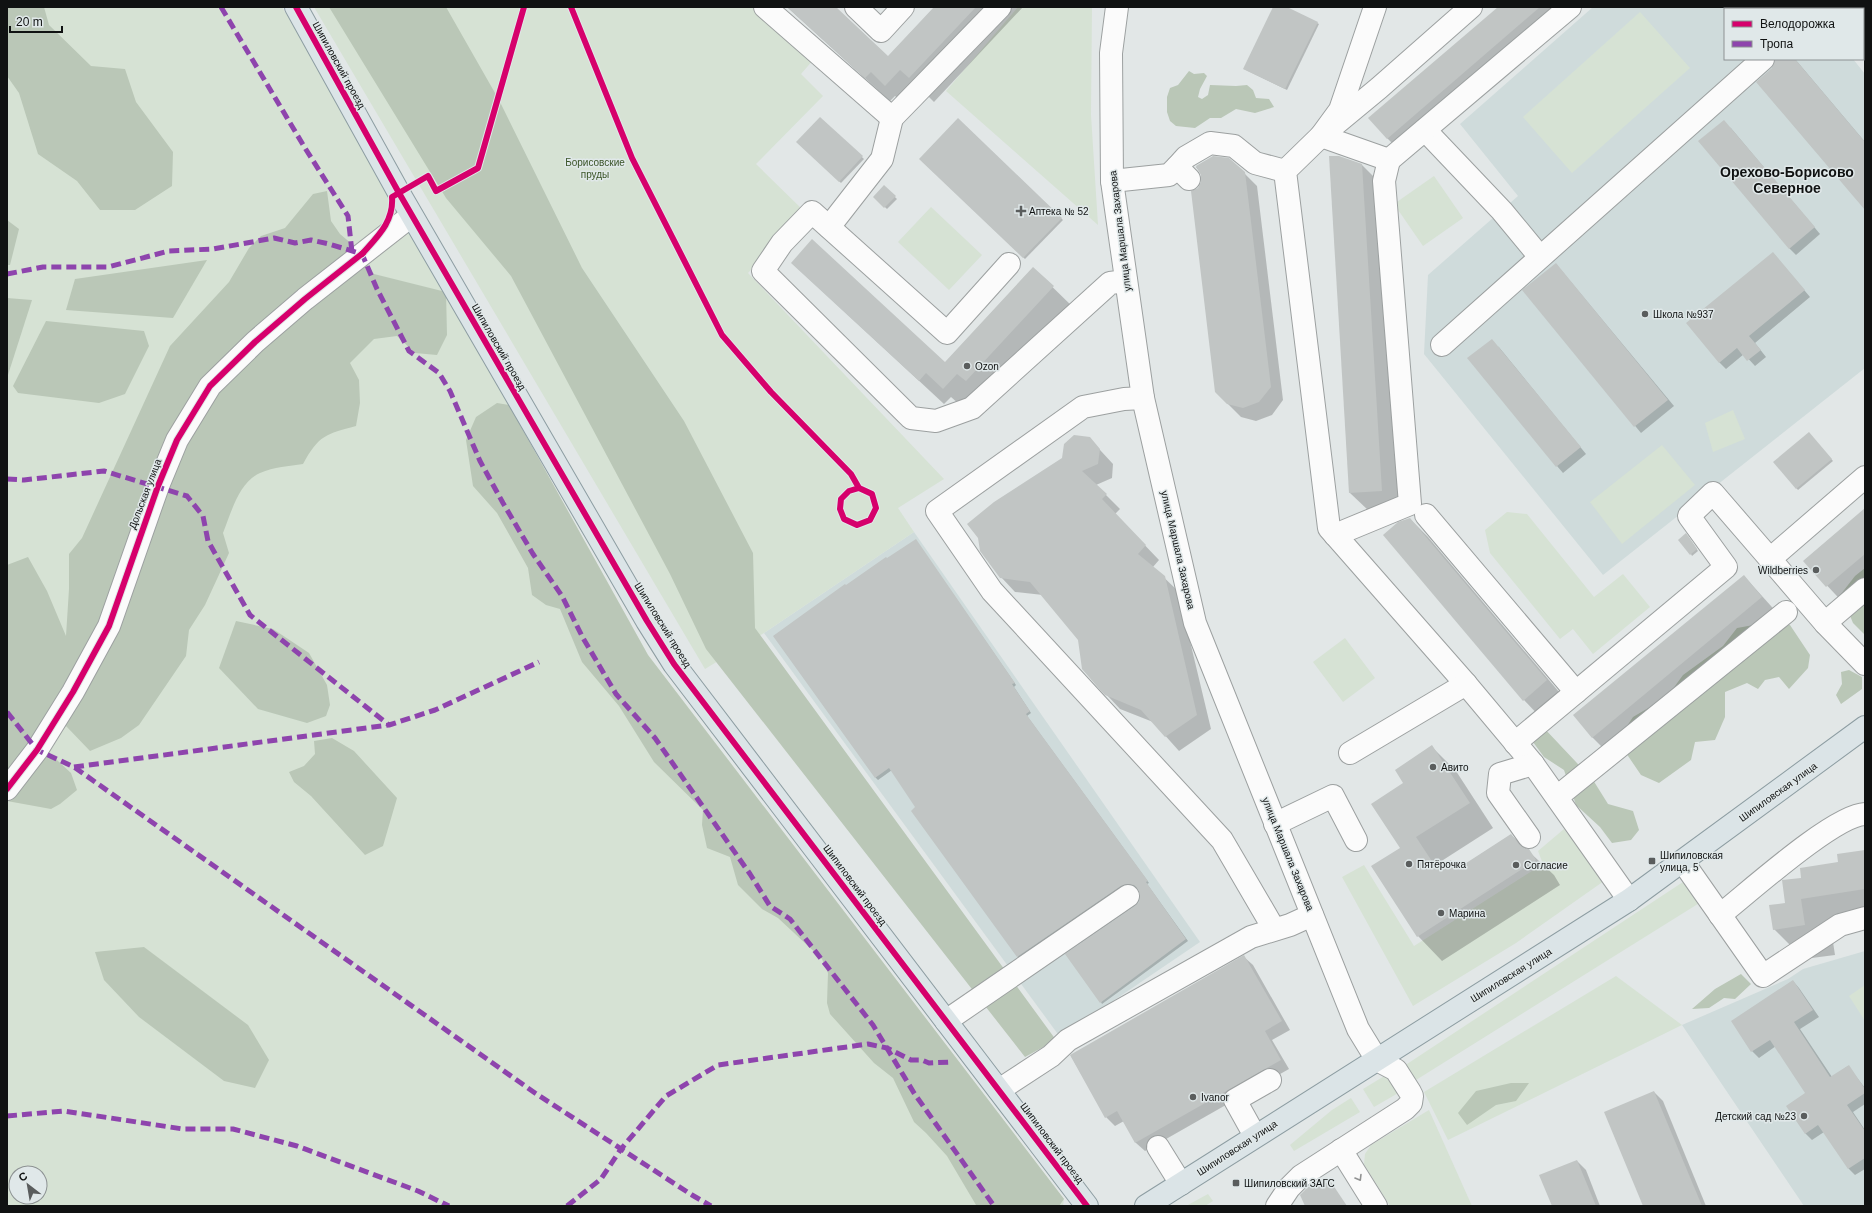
<svg xmlns="http://www.w3.org/2000/svg" width="1872" height="1213" viewBox="0 0 1872 1213" font-family="Arial,sans-serif">
<style>
.built{fill:#cfdbdb}
.green{fill:#d6e2d4;fill-rule:evenodd}
.forest{fill:#bac7b7}
.shadow{fill:#0003}
.building{fill:#c1c5c4}
.lines{fill:none;stroke-linecap:round;stroke-linejoin:round}
.minor-casing{stroke:#9ca0a0;stroke-width:24}
.major-casing{stroke:#8d9da2;stroke-width:24}
.minor{stroke:#fbfbfb;stroke-width:22}
.major{stroke:#dbe4e7;stroke-width:22}
.quiet{stroke:#8e44ad;stroke-width:5;stroke-dasharray:10 5;stroke-linecap:butt}
.cycleway-casing{stroke:#e0e8e9;stroke-width:8}
.cycleway{stroke:#d6006c;stroke-width:6}
.oneway{stroke:#919292}
.poi-dot{fill:#5a5d5d;stroke:#e0e8e9;stroke-width:1.5}
.labels{text-anchor:middle;dominant-baseline:central;stroke-width:3;stroke-linejoin:round;paint-order:stroke}
.street-label{font-size:10px;fill:#101212;stroke:#e0e8e9}
.park-label{font-size:10px;fill:#3a5427;stroke:#e0e8e9}
.poi-label{font-size:10px;fill:#101212;stroke:#e0e8e9;text-anchor:start}
.district-label{font-size:14px;font-weight:bold;fill:#101212;stroke:#e0e8e9}
</style>
<rect width="100%" height="100%" fill="#e2e7e7"/>
<!-- built -->
<g class="built">
<polygon points="1593,7 1810,7 1812,9 1725,9 1725,59 1853,59 1865,74 1865,368 1603,575 1424,354 1428,275 1518,196 1460,124"/>
<polygon points="1831,7 1865,7 1865,50 1863,48 1863,9 1832,9"/>
<polygon points="914,532 1200,942 1060,1037 764,633"/>
<polygon points="1865,951 1865,1206 1804,1206 1682,1025 1788,979 1803,969"/>
</g>
<!-- green -->
<g class="green">
<path d="M7 7H282L403 208 509 405 648 655 1064 1199 1063 1206H7ZM16 1173H40V1197H16Z"/>
<polygon points="314,7 755,7 814,59 801,74 823,96 756,164 805,212 748,273 944,479 898,508 914,532 764,633 705,669"/>
<polygon points="1018,7 1092,7 1091,115 1098,225 946,91"/>
<polygon points="1640,12 1690,68 1572,173 1523,117"/>
<polygon points="1434,176 1463,218 1423,246 1394,204"/>
<polygon points="931,207 982,255 949,290 898,242"/>
<polygon points="1733,410 1745,439 1713,452 1705,423"/>
<polygon points="1662,445 1695,485 1622,544 1590,502"/>
<polygon points="1507,512 1527,514 1594,597 1623,574 1650,607 1593,654 1573,629 1560,639 1490,553 1485,530"/>
<polygon points="1345,638 1375,678 1343,702 1313,662"/>
<polygon points="1564,829 1604,881 1516,943 1413,1006 1342,877 1364,865 1414,946 1543,864 1538,851"/>
<polygon points="1683,882 1701,902 1416,1080 1407,1068 1407,1064"/>
<polygon points="1616,976 1682,1025 1448,1140 1424,1092"/>
<polygon points="1865,985 1865,1021 1849,996"/>
<polygon points="1386,1075 1390,1076 1400,1092 1374,1107 1363,1089"/>
<polygon points="1351,1098 1360,1112 1294,1151 1290,1145 1332,1110"/>
<polygon points="1429,1110 1472,1206 1390,1206 1364,1164 1365,1154 1371,1145"/>
<polygon points="1208,1194 1213,1201 1205,1206 1186,1206"/>
</g>
<!-- forest -->
<g class="forest">
<polygon points="7,7 44,7 49,25 91,66 125,69 136,102 173,152 172,186 135,210 100,210 77,181 38,154 19,93 7,76"/>
<polygon points="329,7 446,7 499,100 582,268 684,421 753,553 755,628 1056,1040 1025,1057 706,649 670,574 511,276 446,198"/>
<polygon points="1189,71 1194,74 1204,73 1207,76 1200,89 1198,97 1202,99 1208,95 1210,85 1236,86 1247,85 1253,90 1256,98 1269,99 1274,107 1255,113 1236,109 1221,118 1210,118 1195,128 1176,126 1170,121 1167,112 1167,97 1170,88 1178,85"/>
<path d="M327 191 331 221 340 234 353 245 374 274 446 292 447 335 437 355 415 353 397 336 374 339 350 363 359 380 360 403 356 426C326 434 319 435 303 464 289 466 274 467 260 473 239 482 231 513 223 533L229 553 205 605 189 630 186 656 139 725 121 738 90 751 66 726 45 749 71 773 77 790 60 804 51 809 7 801V565L28 557 47 591 66 636 69 589V554L82 538 170 346 229 282 249 248 261 236 285 228 313 194Z"/>
<polygon points="7,220 19,229 10,265 7,265"/>
<polygon points="207,260 173,318 66,310 75,279"/>
<polygon points="7,298 32,300 7,378"/>
<polygon points="46,321 144,331 149,346 125,394 99,403 18,393 13,386"/>
<polygon points="497,403 509,405 648,655 1064,1199 1059,1206 976,1205 947,1156 926,1133 914,1122 893,1078 874,1063 830,1014 827,1003 828,973 822,959 778,918 762,909 738,885 730,857 707,848 702,825 703,810 654,762 619,706 582,662 560,609 546,605 532,595 528,568 497,513 473,486 466,440 476,417"/>
<polygon points="1865,568 1865,635 1853,623 1841,594 1855,576"/>
<polygon points="236,621 273,629 309,653 327,685 330,705 326,716 307,723 258,709 219,668"/>
<polygon points="1759,624 1790,625 1810,655 1808,668 1789,689 1779,677 1765,680 1758,689 1747,683 1725,692 1725,717 1715,740 1695,742 1691,760 1659,783 1641,775 1626,753 1619,738 1633,717 1667,697 1683,675 1723,646 1737,628"/>
<polygon points="1849,670 1862,677 1862,689 1841,704 1836,695 1842,684 1841,672"/>
<polygon points="1543,727 1593,780 1608,804 1633,811 1639,830 1631,840 1612,843 1600,827 1576,805 1564,770 1544,757 1533,742"/>
<polygon points="332,738 354,751 397,798 383,846 365,855 311,796 294,782 289,772 304,766 315,754 314,741"/>
<polygon points="144,947 248,1025 269,1060 255,1088 224,1081 139,1017 104,980 95,952"/>
<polygon points="1741,974 1751,984 1735,999 1724,998 1709,1008 1692,1009 1715,989"/>
<polygon points="1511,1083 1529,1083 1516,1101 1496,1105 1467,1125 1458,1113 1476,1091"/>
</g>
<!-- shadow -->
<g class="shadow">
<polygon points="787,7 835,7 888,57 935,7 1023,7 934,102 925,93 910,109 895,96 890,101"/>
<polygon points="1274,7 1285,7 1319,24 1287,90 1244,69"/>
<polygon points="1499,7 1580,7 1404,155 1385,136"/>
<polygon points="1856,7 1865,7 1865,20 1863,18 1863,9 1857,9"/>
<polygon points="1776,59 1795,59 1865,142 1865,209 1772,69"/>
<polygon points="820,118 864,159 841,183 798,142"/>
<polygon points="958,119 1063,220 1025,259 920,159"/>
<polygon points="1730,127 1820,234 1796,255 1789,248"/>
<polygon points="1213,157 1244,173 1257,186 1283,400 1272,415 1256,421 1241,417 1216,392 1198,189 1202,182 1202,175 1196,167"/>
<polygon points="1362,165 1380,183 1400,509 1369,511 1350,493"/>
<polygon points="884,187 897,199 887,209 874,197"/>
<polygon points="1773,253 1810,297 1755,343 1766,357 1755,366 1744,354 1726,369 1719,362"/>
<polygon points="792,263 945,363 1033,268 1077,311 968,412 951,397 944,404"/>
<polygon points="1556,264 1674,406 1641,433 1524,291"/>
<polygon points="1498,346 1586,454 1563,473 1557,466"/>
<polygon points="1809,434 1833,461 1798,490 1775,463"/>
<polygon points="1089,438 1113,464 1112,478 1096,485 1120,509 1115,514 1159,560 1153,567 1178,591 1211,729 1179,751 1153,722 1120,709 1106,694 1079,640 1043,595 1015,592 1001,577"/>
<polygon points="1865,509 1865,599 1851,611 1804,561"/>
<polygon points="1410,519 1428,537 1565,699 1542,719 1524,700 1384,535"/>
<polygon points="1688,536 1698,551 1692,556 1691,554"/>
<polygon points="917,542 1016,685 1014,687 1031,713 1027,716 1149,883 1147,884 1188,941 1102,1004 1101,1002 1136,907 1140,902 1141,895 1139,889 1130,885 1123,887 1019,958 892,770 878,780 876,778 774,636 846,586"/>
<polygon points="1744,576 1780,616 1611,756 1592,737"/>
<polygon points="1432,747 1456,771 1493,828 1440,862 1443,867 1451,862 1458,869 1511,835 1554,875 1560,885 1442,961 1418,936 1373,867 1401,849 1405,783"/>
<polygon points="1865,850 1865,924 1831,929 1835,955 1804,959 1774,929 1786,904 1839,863"/>
<polygon points="1244,957 1253,965 1290,1030 1272,1040 1289,1069 1145,1151 1136,1143 1124,1121 1115,1126 1106,1117 1071,1056"/>
<polygon points="1793,981 1799,988 1819,1017 1800,1029 1832,1077 1848,1066 1865,1088 1865,1104 1853,1112 1865,1130 1865,1169 1855,1175 1849,1169 1824,1132 1812,1140 1805,1133 1807,1093 1776,1046 1759,1058 1752,1051"/>
<polygon points="1654,1092 1663,1101 1706,1206 1644,1206"/>
<polygon points="1577,1161 1586,1170 1600,1206 1553,1206"/>
</g>
<!-- building -->
<g class="building">
<polygon points="787,7 836,7 888,56 934,7 976,7 909,78 900,70 885,86 871,72 865,78"/>
<polygon points="1273,7 1287,7 1318,22 1285,89 1243,69"/>
<polygon points="1498,7 1540,7 1387,139 1368,118"/>
<polygon points="1775,59 1795,59 1865,142 1865,210 1756,82 1772,68"/>
<polygon points="820,117 863,156 839,182 796,142"/>
<polygon points="958,118 1062,218 1023,258 919,159"/>
<polygon points="1724,120 1815,227 1789,249 1698,141"/>
<polygon points="1213,156 1229,158 1245,172 1271,387 1259,402 1243,408 1227,404 1215,392 1191,191 1198,188 1201,182 1201,175 1196,166"/>
<polygon points="1329,156 1339,156 1362,164 1382,491 1349,493"/>
<polygon points="884,185 896,196 884,208 873,197"/>
<polygon points="812,239 945,362 1033,267 1054,286 966,381 957,374 943,389 926,373 919,381 791,263"/>
<polygon points="1773,252 1805,290 1749,336 1761,350 1747,361 1737,348 1719,363 1686,323"/>
<polygon points="1556,263 1668,400 1634,427 1522,290"/>
<polygon points="1492,339 1581,447 1556,467 1467,358"/>
<polygon points="1809,432 1832,459 1796,489 1773,462"/>
<polygon points="1074,435 1090,437 1100,449 1098,464 1082,471 1107,494 1102,499 1146,545 1138,554 1165,576 1197,715 1165,737 1141,710 1105,695 1101,691 1082,669 1078,640 1030,582 1000,578 980,551 978,538 967,524 994,502 1062,458 1064,444"/>
<polygon points="1865,508 1865,554 1826,587 1803,561"/>
<polygon points="1410,518 1547,680 1523,701 1383,535 1398,522"/>
<polygon points="1686,533 1697,549 1690,555 1678,540"/>
<polygon points="916,539 1015,683 1012,684 1030,711 1026,714 1148,881 1146,882 1186,939 1100,1003 1065,954 1135,906 1139,902 1140,895 1138,889 1134,885 1127,884 1121,886 1017,957 911,811 915,807 889,768 875,778 773,636 845,584 846,585 886,557 887,558"/>
<polygon points="1744,575 1762,597 1592,738 1573,715"/>
<polygon points="1432,745 1470,803 1416,837 1437,869 1451,860 1457,869 1511,834 1519,844 1524,848 1529,849 1536,860 1417,937 1371,866 1400,848 1371,804 1403,783 1395,770"/>
<polygon points="1865,850 1865,889 1801,899 1805,925 1773,930 1769,905 1785,903 1782,880 1801,878 1800,868 1838,862 1837,854"/>
<polygon points="1244,955 1282,1021 1265,1031 1281,1060 1135,1143 1117,1111 1105,1118 1070,1055"/>
<polygon points="1793,980 1813,1010 1794,1022 1830,1077 1849,1065 1865,1089 1865,1093 1847,1105 1865,1131 1865,1158 1848,1169 1818,1125 1805,1134 1786,1106 1805,1093 1770,1040 1751,1052 1731,1021"/>
<polygon points="1654,1091 1702,1206 1643,1206 1604,1112"/>
<polygon points="1577,1160 1596,1206 1552,1206 1539,1175"/>
<polygon points="1331,1182 1347,1206 1305,1206 1300,1195 1308,1187"/>
</g>
<g class="lines">
<!-- minor casing -->
<g class="minor-casing">
<g id="minor">
<polyline points="765,7 892,118 1000,7"/>
<polyline points="856,7 881,31 903,7"/>
<polyline points="1117,7 1111,53 1112,181 1143,398 1195,623 1358,1029 1377,1060 1396,1070 1410,1092 1412,1096 1411,1103 1405,1109 1301,1176 1289,1188 1277,1206"/>
<polyline points="1471,7 1379,88 1321,136 1285,171 1329,528 1466,684 1533,764 1629,900"/>
<polyline points="1780,7 1781,9"/>
<polyline points="1425,130 1502,211 1540,257"/>
<polyline points="1389,160 1570,7"/>
<polyline points="1189,179 1177,167 1186,157 1210,143 1234,146 1255,163 1285,171"/>
<polyline points="1112,181 1169,175 1177,167"/>
<polyline points="829,227 882,159 892,118"/>
<polyline points="1009,264 947,333 812,212 782,243 763,271 911,418 936,421 972,408 1110,283 1126,281"/>
<polyline points="1442,345 1763,59"/>
<polyline points="1143,398 1124,399 1083,407 937,511 992,591 1222,840 1274,929"/>
<polyline points="1865,477 1770,559 1825,623 1865,664"/>
<polyline points="1426,515 1576,692"/>
<polyline points="1335,535 1410,504 1384,181 1389,160 1321,136 1340,110 1375,7"/>
<polyline points="1825,623 1865,589"/>
<polyline points="1515,743 1726,567 1689,516 1713,493 1770,559"/>
<polyline points="1350,753 1466,684"/>
<polyline points="7,789 37,750 73,692 109,626 158,486 177,440 210,386 255,342 305,299 411,216"/>
<polyline points="1557,797 1786,612"/>
<polyline points="1275,824 1333,796 1356,840"/>
<polyline points="1529,837 1498,793 1500,774 1533,764"/>
<polyline points="1683,862 1763,976 1840,925 1865,918"/>
<path d="M1720 915C1748 893 1834 815 1865 814"/>
<polyline points="946,1021 1128,896"/>
<polyline points="999,1090 1051,1056 1068,1040 1251,937 1290,925 1312,915"/>
<polyline points="1255,1136 1235,1100 1270,1080"/>
<polyline points="1158,1147 1181,1184"/>
<polyline points="1341,1150 1376,1206"/>
</g>
</g>
<!-- major casing -->
<g class="major-casing">
<g id="major">
<polyline points="296,7 399,193 647,621 674,664 1087,1206"/>
<polyline points="1146,1206 1629,900 1865,727"/>
</g>
</g>
<!-- minor -->
<use href="#minor" class="minor"/>
<!-- major -->
<use href="#major" class="major"/>
<!-- quiet -->
<g class="quiet">
<polyline points="221,7 305,148 348,216 352,252"/>
<polyline points="7,274 43,267 108,267 169,251 213,249 274,238 295,243 311,240 329,244 362,254 377,289 409,351 439,373 450,391 480,461 503,503 533,554 562,596 583,638 616,694 655,738 750,874 770,906 790,919 873,1025 914,1093 994,1206"/>
<polyline points="7,479 24,480 104,471 187,496 203,516 208,541 250,615 389,725"/>
<polyline points="7,712 37,750 74,767 535,1093 692,1195 711,1206"/>
<polyline points="74,767 389,725 435,710 539,662"/>
<polyline points="7,1116 64,1111 183,1129 233,1129 297,1146 418,1191 449,1206"/>
<polyline points="567,1206 601,1179 621,1149 666,1096 718,1065 868,1044 887,1048 911,1060 922,1060 929,1063 951,1062"/>
</g>
<!-- cycleway casing -->
<g class="cycleway-casing">
<g id="cycleway">
<polyline points="296,7 399,193 647,621 674,664 1087,1206"/>
<polyline points="571,7 632,158 722,335 771,392 851,474 859,488 872,494 876,508 870,520 857,525 844,519 840,509 841,499 849,491 859,488"/>
<path d="M362 254C377 237 394 222 392 197L428 176 436 191 478 168 524 7"/>
<polyline points="7,789 37,750 73,692 109,626 158,486 177,440 210,386 255,342 305,299 363,253"/>
</g>
</g>
<!-- cycleway -->
<use href="#cycleway" class="cycleway"/>
</g>
<!-- one-way arrows -->
<defs><path id="oneway-chevron" d="M-2-3.5L2.5 0L-2 3.5" fill="none" stroke-width="1.6" stroke-linecap="round" stroke-linejoin="round"/></defs>
<use class="oneway" href="#oneway-chevron" transform="translate(1359 1178) rotate(59)"/>
<!-- markers -->
<g class="poi-dot">
<path d="M1019 205h4v4h4v4h-4v4h-4v-4h-4v-4h4z"/>
<circle cx="1645" cy="314" r="4"/>
<circle cx="967" cy="366" r="4"/>
<circle cx="1816" cy="570" r="4"/>
<circle cx="1433" cy="767" r="4"/>
<rect x="1648" y="857" width="8" height="8" rx="2"/>
<circle cx="1409" cy="864" r="4"/>
<circle cx="1516" cy="865" r="4"/>
<circle cx="1441" cy="913" r="4"/>
<circle cx="1193" cy="1097" r="4"/>
<circle cx="1804" cy="1116" r="4"/>
<rect x="1232" y="1179" width="8" height="8" rx="2"/>
</g>
<g class="labels">
<!-- street labels -->
<g class="street-label">
<text transform="translate(339 65) rotate(61)">Шипиловский проезд</text>
<text transform="translate(1120 231) rotate(-97)">улица Маршала Захарова</text>
<text transform="translate(499 347) rotate(60)">Шипиловский проезд</text>
<text transform="translate(145 494) rotate(-69)">Дольская улица</text>
<text transform="translate(1178 550) rotate(77)">улица Маршала Захарова</text>
<text transform="translate(663 625) rotate(58)">Шипиловский проезд</text>
<text transform="translate(1778 792) rotate(-36)">Шипиловская улица</text>
<text transform="translate(1288 854) rotate(68)">улица Маршала Захарова</text>
<text transform="translate(855 885) rotate(53)">Шипиловский проезд</text>
<text transform="translate(1511 975) rotate(-32)">Шипиловская улица</text>
<text transform="translate(1052 1143) rotate(53)">Шипиловский проезд</text>
<text transform="translate(1237 1148) rotate(-33)">Шипиловская улица</text>
</g>
<!-- park labels -->
<g class="park-label">
<text x="595" y="162">Борисовские<tspan x="595" dy="12">пруды</tspan></text>
</g>
<!-- poi labels -->
<g class="poi-label">
<text x="1029" y="211">Аптека № 52</text>
<text x="1653" y="314">Школа №937</text>
<text x="975" y="366">Ozon</text>
<text x="1808" y="570" text-anchor="end">Wildberries</text>
<text x="1441" y="767">Авито</text>
<text x="1660" y="855">Шипиловская<tspan x="1660" dy="12">улица, 5</tspan></text>
<text x="1417" y="864">Пятёрочка</text>
<text x="1524" y="865">Согласие</text>
<text x="1449" y="913">Марина</text>
<text x="1201" y="1097">Ivanor</text>
<text x="1796" y="1116" text-anchor="end">Детский сад №23</text>
<text x="1244" y="1183">Шипиловский ЗАГС</text>
</g>
<!-- district labels -->
<g class="district-label">
<text x="1787" y="172">Орехово-Борисово<tspan x="1787" dy="16">Северное</tspan></text>
</g>
</g>
<!-- border -->
<rect width="1872" height="1213" fill="none" stroke="#101212" stroke-width="16"/>
<!-- legend -->
<rect x="1724" y="8" width="140" height="52" fill="#e0e8e9" stroke="#8d9293"/>
<rect x="1732" y="21" width="20" height="6" fill="#d6006c" stroke="#8d9293"/>
<text x="1760" y="28" font-size="12" fill="#101212">Велодорожка</text>
<rect x="1732" y="41" width="20" height="6" fill="#8e44ad" stroke="#8d9293"/>
<text x="1760" y="48" font-size="12" fill="#101212">Тропа</text>
<!-- north arrow -->
<g transform="translate(28 1185) rotate(329)"><circle r="19" fill="#e0e8e9" stroke="#8d9293"/>
<path d="M0-3L7 15L0 10L-7 15Z" fill="#5a5d5d"/>
<text y="-6" font-size="11" font-weight="bold" text-anchor="middle" fill="#101212">С</text>
</g>
<!-- scale -->
<path d="M10 26v6h52v-6" fill="none" stroke="#101212" stroke-width="2"/>
<text x="16" y="26" font-size="12" fill="#101212" stroke="#e0e8e9" stroke-width="3" paint-order="stroke">20 m</text>
</svg>
